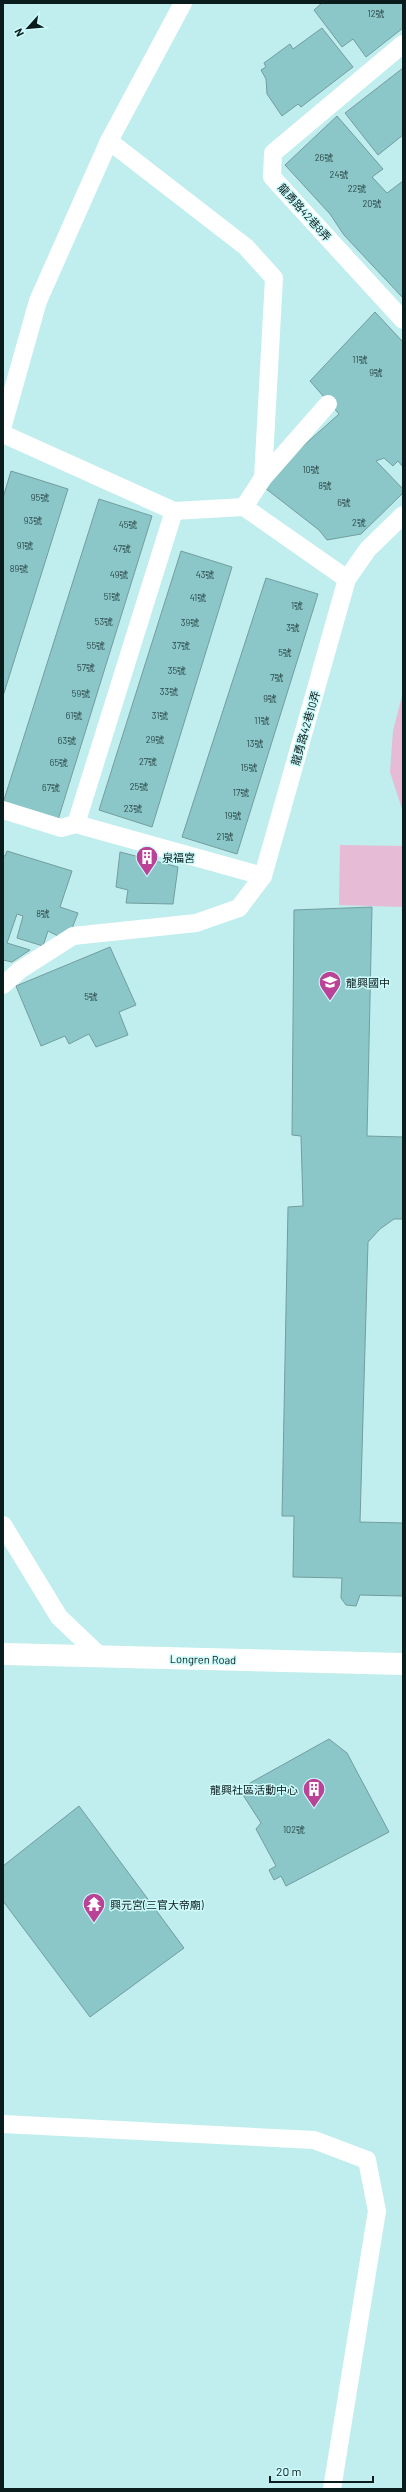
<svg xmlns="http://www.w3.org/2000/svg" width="406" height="2492" viewBox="0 0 406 2492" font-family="Barlow,'Noto Sans TC',sans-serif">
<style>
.green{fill:#e6bbd5}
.building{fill:#8bc7c8;stroke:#739d9e}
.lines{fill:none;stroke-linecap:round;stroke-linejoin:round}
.lane{stroke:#fff;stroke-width:18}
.street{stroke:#fff;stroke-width:22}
.labels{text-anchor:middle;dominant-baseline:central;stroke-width:3;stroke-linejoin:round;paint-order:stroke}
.number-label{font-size:9px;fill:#2b4748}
.street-label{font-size:11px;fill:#0b1c1d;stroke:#cdfafa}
.poi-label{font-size:11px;fill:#0b1c1d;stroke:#cdfafa;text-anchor:start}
</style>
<rect width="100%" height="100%" fill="#c0eded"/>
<!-- green -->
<g class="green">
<polygon points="403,692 403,812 390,772 393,731"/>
<polygon points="340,845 403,846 403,907 339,905"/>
</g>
<!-- building -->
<g class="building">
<polygon points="322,3 403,3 403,28 366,57 353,39 342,47 314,10"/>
<polygon points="322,28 353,67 301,107 298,104 282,116 267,94 266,79 261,70 266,67 264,63 290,44 293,49"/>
<polygon points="403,68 403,135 378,155 345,113"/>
<polygon points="337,116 383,169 372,177 387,193 403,181 403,298 344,235 330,214 285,165"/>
<polygon points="375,312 403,342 403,467 398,461 393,466 384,458 376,461 403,489 403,493 361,534 327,540 319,530 265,488 283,464 339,414 310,381"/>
<polygon points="11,471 68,489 3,696 3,498"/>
<polygon points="99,499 152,516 57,823 3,803"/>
<polygon points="181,551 232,567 152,827 99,810"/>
<polygon points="266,578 318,594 237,854 182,837"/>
<polygon points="7,851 72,871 60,907 78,913 71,931 60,937 48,931 43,946 17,938 23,916 17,914 7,943 30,950 12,962 3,960 3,856 5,856"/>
<polygon points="120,852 178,867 173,904 126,903 128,890 116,887"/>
<polygon points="372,907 367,1136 403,1137 403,1219 394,1219 380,1229 368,1242 360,1522 403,1523 403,1596 360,1595 356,1606 346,1605 341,1598 342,1578 293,1577 294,1516 282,1516 288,1207 303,1206 301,1136 292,1135 294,910"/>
<polygon points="110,947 136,1005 119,1012 128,1035 96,1047 89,1034 69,1044 65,1036 41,1046 16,986"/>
<polygon points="329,1739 347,1753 389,1832 286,1886 281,1876 274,1880 269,1870 276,1866 256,1829 261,1823 243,1795 250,1783"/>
<polygon points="79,1806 184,1948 90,2017 3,1901 3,1866"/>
</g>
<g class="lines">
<!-- lane -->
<g class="lane">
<polyline points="403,44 273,153 272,177 403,320"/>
<polyline points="109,141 246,247 274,278 263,478"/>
<polyline points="3,425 38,301 109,141 183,3"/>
<polyline points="3,434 174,511 244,507 347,579"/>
<polyline points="244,507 263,478 328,404"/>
<polyline points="3,810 61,828 76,824 263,876"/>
<polyline points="76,824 174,511"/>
<polyline points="3,985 20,970 73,936 196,923 239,908 263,876 347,579 368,549 403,515"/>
<polyline points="3,1525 59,1617 101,1657"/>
<polyline points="3,2124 314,2140 367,2160 377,2211 332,2489"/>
</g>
<!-- street -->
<polyline class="street" points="3,1654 403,1664"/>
</g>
<!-- icons -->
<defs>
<g id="building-pin" transform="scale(1.15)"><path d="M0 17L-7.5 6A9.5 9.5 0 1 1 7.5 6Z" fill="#bb4397" stroke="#cdfafa"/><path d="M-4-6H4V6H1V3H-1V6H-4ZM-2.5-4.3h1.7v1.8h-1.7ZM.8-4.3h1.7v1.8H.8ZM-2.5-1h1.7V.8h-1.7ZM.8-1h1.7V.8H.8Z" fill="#fff"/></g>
<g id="school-pin" transform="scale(1.15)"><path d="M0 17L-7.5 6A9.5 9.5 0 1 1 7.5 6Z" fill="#bb4397" stroke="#cdfafa"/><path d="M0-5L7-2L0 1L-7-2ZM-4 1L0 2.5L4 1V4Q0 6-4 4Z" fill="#fff"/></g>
<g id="temple-pin" transform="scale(1.15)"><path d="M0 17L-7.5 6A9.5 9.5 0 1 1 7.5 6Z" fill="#bb4397" stroke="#cdfafa"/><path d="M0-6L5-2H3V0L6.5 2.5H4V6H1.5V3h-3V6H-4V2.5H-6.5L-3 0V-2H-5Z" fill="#fff"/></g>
</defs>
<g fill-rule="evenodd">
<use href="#building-pin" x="147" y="857"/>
<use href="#school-pin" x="330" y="982"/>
<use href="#building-pin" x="314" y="1789"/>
<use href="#temple-pin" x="94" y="1904"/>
</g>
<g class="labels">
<!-- number labels -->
<g class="number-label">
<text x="376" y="13">12號</text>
<text x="324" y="157">26號</text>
<text x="339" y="174">24號</text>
<text x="357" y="188">22號</text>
<text x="372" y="203">20號</text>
<text x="360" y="359">11號</text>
<text x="376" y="372">9號</text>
<text x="311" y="469">10號</text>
<text x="325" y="485">8號</text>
<text x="40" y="497">95號</text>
<text x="344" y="502">6號</text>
<text x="33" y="520">93號</text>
<text x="359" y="522">2號</text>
<text x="128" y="524">45號</text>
<text x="25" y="545">91號</text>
<text x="122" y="548">47號</text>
<text x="19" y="568">89號</text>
<text x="119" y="574">49號</text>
<text x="205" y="574">43號</text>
<text x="112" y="596">51號</text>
<text x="198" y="597">41號</text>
<text x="297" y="605">1號</text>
<text x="104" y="621">53號</text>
<text x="190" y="622">39號</text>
<text x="293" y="627">3號</text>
<text x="96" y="645">55號</text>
<text x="181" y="645">37號</text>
<text x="285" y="652">5號</text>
<text x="86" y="667">57號</text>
<text x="177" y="670">35號</text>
<text x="277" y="677">7號</text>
<text x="169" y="691">33號</text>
<text x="81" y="693">59號</text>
<text x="270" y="698">9號</text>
<text x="74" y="715">61號</text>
<text x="160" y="715">31號</text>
<text x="262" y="720">11號</text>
<text x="155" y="739">29號</text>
<text x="67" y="740">63號</text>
<text x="255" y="743">13號</text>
<text x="148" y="761">27號</text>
<text x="59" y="762">65號</text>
<text x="249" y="767">15號</text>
<text x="139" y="786">25號</text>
<text x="51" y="787">67號</text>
<text x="241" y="792">17號</text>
<text x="133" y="808">23號</text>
<text x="233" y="815">19號</text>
<text x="225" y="836">21號</text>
<text x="43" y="913">8號</text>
<text x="91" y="996">5號</text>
<text x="294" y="1829">102號</text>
</g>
<!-- street labels -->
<g class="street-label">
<text transform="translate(305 212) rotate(48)">龍勇路42巷8弄</text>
<text transform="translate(305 728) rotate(-74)">龍勇路42巷10弄</text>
<text transform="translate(203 1659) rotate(1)">Longren Road</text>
</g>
<!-- poi labels -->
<g class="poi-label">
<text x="162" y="857">泉福宮</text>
<text x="346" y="982">龍興國中</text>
<text x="298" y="1789" text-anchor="end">龍興社區活動中心</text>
<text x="110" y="1904">興元宮(三官大帝廟)</text>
</g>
</g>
<!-- border -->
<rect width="406" height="2492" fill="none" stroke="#0b1c1d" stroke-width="8"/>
<!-- north arrow -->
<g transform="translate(28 28) rotate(243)" stroke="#cdfafa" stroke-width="3" paint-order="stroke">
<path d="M0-3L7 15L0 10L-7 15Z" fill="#0b1c1d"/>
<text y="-6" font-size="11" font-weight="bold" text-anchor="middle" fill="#0b1c1d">N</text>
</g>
<!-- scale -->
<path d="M270 2476v6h103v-6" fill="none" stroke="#0b1c1d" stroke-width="2"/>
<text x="276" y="2476" font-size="12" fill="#0b1c1d" stroke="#cdfafa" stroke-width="3" paint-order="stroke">20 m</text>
</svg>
